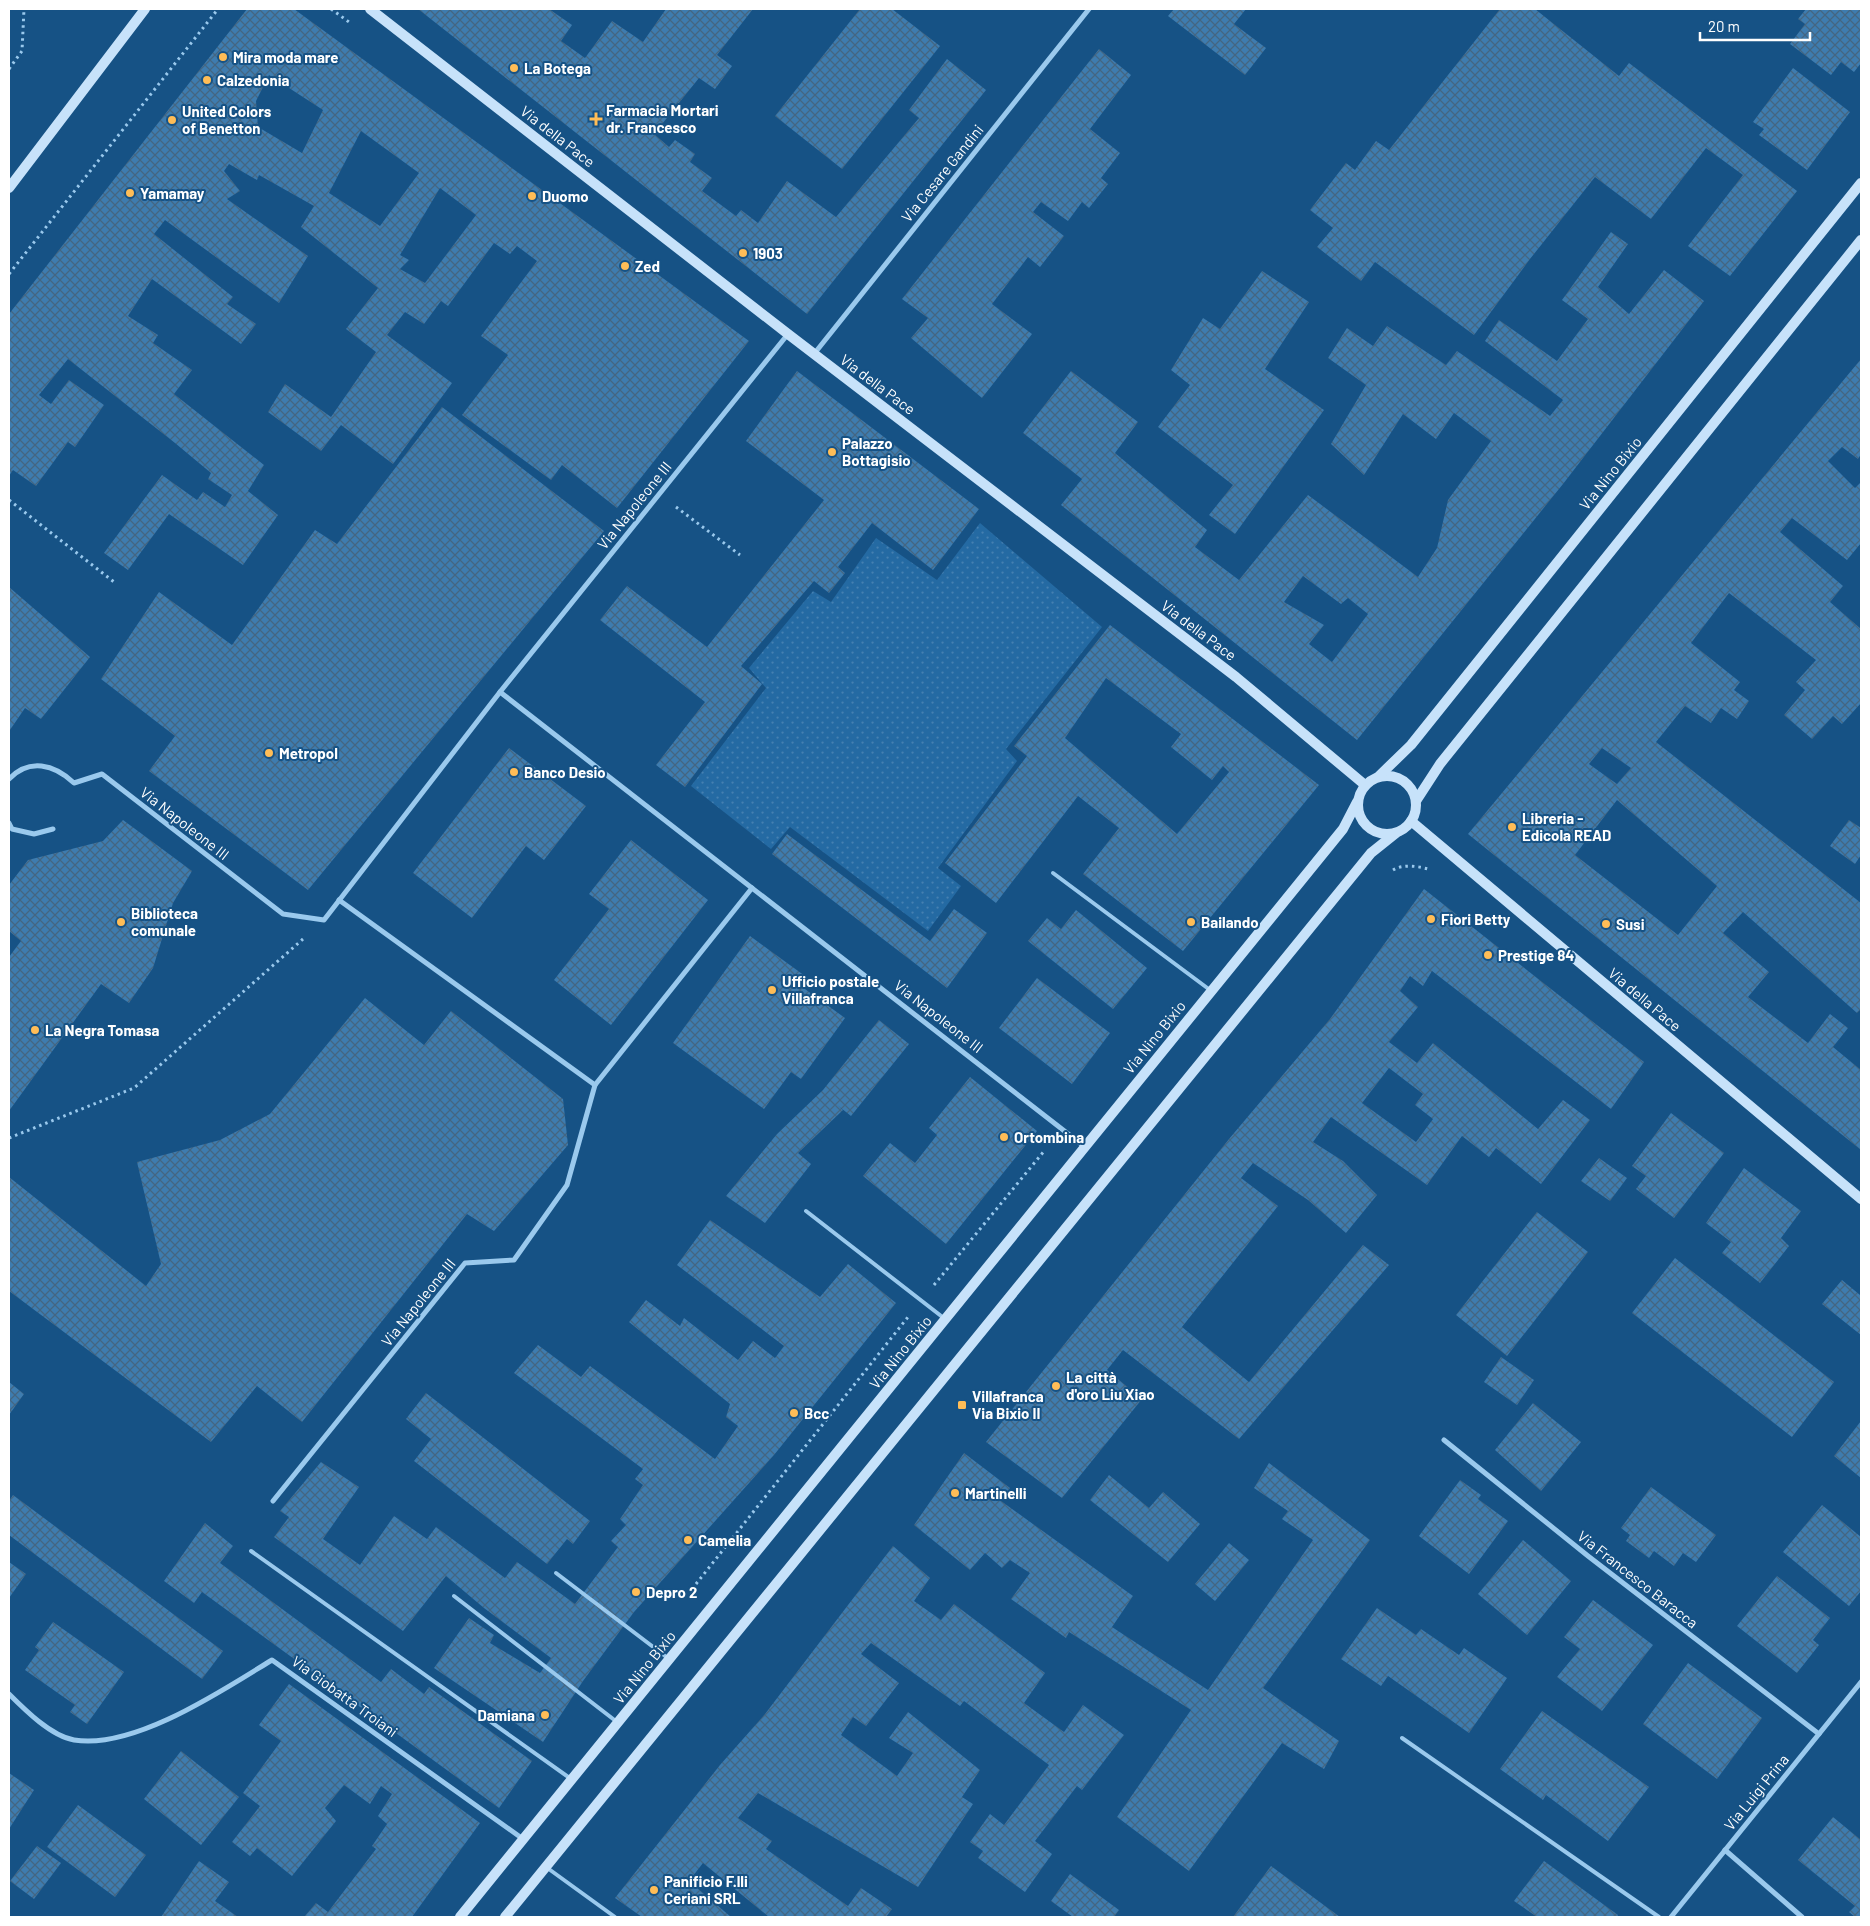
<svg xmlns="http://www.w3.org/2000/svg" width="1870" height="1926" viewBox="0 0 1870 1926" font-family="Barlow,sans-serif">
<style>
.park{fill:url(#park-dots)}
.building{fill:url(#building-cross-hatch);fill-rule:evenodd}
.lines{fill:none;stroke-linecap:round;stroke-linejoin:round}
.path{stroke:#9ac9ed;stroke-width:3;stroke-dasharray:2.5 4;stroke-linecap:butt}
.lane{stroke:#9ac9ed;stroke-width:4}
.street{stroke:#9ac9ed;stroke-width:5}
.secondary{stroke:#c7e2fa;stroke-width:10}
.poi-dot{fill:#ffbd57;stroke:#165285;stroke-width:2}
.labels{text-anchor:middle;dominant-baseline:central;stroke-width:4;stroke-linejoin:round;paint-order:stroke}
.poi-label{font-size:15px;font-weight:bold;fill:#fff;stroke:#165285;text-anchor:start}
.street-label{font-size:15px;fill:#fff;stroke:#165285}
</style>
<defs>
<pattern id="park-dots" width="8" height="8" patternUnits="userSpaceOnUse" patternTransform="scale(1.25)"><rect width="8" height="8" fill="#246aa3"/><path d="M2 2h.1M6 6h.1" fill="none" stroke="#4580b1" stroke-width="1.8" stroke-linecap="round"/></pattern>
<pattern id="building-cross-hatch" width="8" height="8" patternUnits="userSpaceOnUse" patternTransform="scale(1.25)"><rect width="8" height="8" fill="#3e7caf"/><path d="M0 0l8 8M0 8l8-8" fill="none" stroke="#446682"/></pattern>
</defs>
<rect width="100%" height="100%" fill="#165285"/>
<!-- park -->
<polygon class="park" points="980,523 1102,627 1006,749 1017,761 938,868 961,886 928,931 790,827 771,849 691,786 766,688 749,668 813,591 831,602 876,538 937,580"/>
<!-- building -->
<g class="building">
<path d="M247 9H294L749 341 617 508 562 465 551 480 462 415 508 355 481 336 537 261 517 246 510 254 494 243 448 306 441 301 424 324 405 312 387 335 452 383 393 464 341 425 321 451 268 412 285 384 331 417 376 352 346 329 378 288 301 227 314 206 259 175 257 180 229 164 224 171 240 191 227 199 308 256 279 303 165 220 154 234 233 297 227 304 256 324 241 344 152 279 128 316 158 335 153 343 192 370 174 394 264 465 248 491 278 515 243 565 169 514 128 570 104 553 162 475 197 500 203 492 225 507 232 495 208 479 211 473 175 443 68 359 39 395 51 404 69 380 104 405 75 447 68 442 36 486 13 470 9 476V314ZM269 75 323 110 302 153 258 127 256 101ZM361 131 419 173 380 226 329 193ZM440 188 476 215 425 283 400 269 409 260 400 255Z"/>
<polygon points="418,9 549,9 572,25 561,41 585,58 612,21 643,42 666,9 753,9 717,55 732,66 715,89 699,78 654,134 669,147 675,140 695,154 690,162 712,178 702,191 736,216 741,210 758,223 787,181 836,217 919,118 909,110 947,59 986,90 807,314"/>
<polygon points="860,9 892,9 940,46 842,169 775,116"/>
<polygon points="1174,9 1246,9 1234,24 1266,48 1245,75 1168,16"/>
<polygon points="1500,9 1535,9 1619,76 1629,63 1797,191 1730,276 1688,246 1743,175 1706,148 1651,219 1595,177 1530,259 1474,335 1375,262 1361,281 1317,247 1333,228 1310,210 1346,163 1355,170 1376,141 1389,150"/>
<polygon points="1806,9 1861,9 1861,63 1854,72 1841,62 1831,75 1790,44 1805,24 1798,19"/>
<polygon points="1099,49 1131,75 1090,129 1120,153 1101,178 1108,184 1089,208 1082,202 1068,221 1041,202 1033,212 1064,236 1040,267 1028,257 992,304 1032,334 982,398 911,338 928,318 902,299"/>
<polygon points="1793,68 1850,112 1807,170 1759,135 1764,129 1753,122"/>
<path d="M1611 232 1628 244 1598 287 1629 314 1664 270 1704 301 1563 484 1357 740 1061 505 1082 479 1023 433 1071 371 1138 422 1115 453 1207 530 1195 547 1239 580 1308 495 1418 577 1437 548 1448 500 1491 441 1454 413 1436 439 1403 414 1364 475 1331 444 1366 385 1328 358 1347 328 1373 346 1387 326 1446 365 1457 351 1550 416 1563 400 1485 341 1499 320 1557 361 1588 319 1562 300ZM1303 576 1341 604 1348 598 1368 614 1332 662 1309 644 1324 625 1284 602Z"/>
<polygon points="1262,271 1309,302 1265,369 1324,410 1235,534 1209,515 1233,485 1158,427 1190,385 1171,370 1203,318 1220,329"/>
<path d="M1861 359V454L1858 459 1842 447 1828 461 1855 488 1861 482V543L1847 560 1792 518 1780 532 1843 586 1830 602 1861 629V703L1842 724 1833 716 1812 739 1784 715 1805 690 1796 682 1816 660 1729 593 1691 643 1740 682 1734 690 1749 701 1737 719 1721 708 1711 723 1685 706 1656 742 1861 903V1009L1857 1013 1743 912 1723 933 1769 972 1748 997 1808 1043 1830 1014 1848 1028 1833 1047 1861 1070V1150L1468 834ZM1602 748 1631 768 1617 784 1589 764ZM1617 800 1717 886 1678 935 1575 855Z"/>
<polygon points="797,371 979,509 933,570 872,523 838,567 845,573 829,593 814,581 741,666 762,684 685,787 656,765 705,702 600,620 627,586 707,647 824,500 746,441"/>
<polygon points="442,407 604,531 308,890 149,771 175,736 101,679 159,592 232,645 315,530 337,544"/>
<polygon points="9,587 90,657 41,719 25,708 10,730"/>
<path d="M1110 625 1319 785 1183 951 1083 874 1119 828 1078 796 996 903 945 863 1027 756 1014 746ZM1106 678 1181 734 1171 747 1212 780 1223 766 1229 772 1177 834 1065 738Z"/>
<polygon points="509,748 586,806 544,860 526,846 472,918 413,873"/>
<polygon points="123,820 192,871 173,903 153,968 129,1003 101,984 9,1111 9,957 21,941 9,931 9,885 28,860 103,841"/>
<polygon points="1849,820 1861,828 1861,855 1855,864 1830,846"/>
<polygon points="787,834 930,941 954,909 987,933 947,988 772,854"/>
<polygon points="631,840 708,900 611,1025 554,980 609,909 589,894"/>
<path d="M1424 889 1644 1062 1611 1109 1432 971 1423 986 1410 976 1400 991 1418 1007 1389 1042 1417 1063 1433 1043 1538 1129 1563 1100 1590 1120 1541 1184 1496 1148 1489 1157 1462 1136 1427 1185 1331 1117 1313 1142 1343 1161 1377 1195 1346 1233 1308 1200 1253 1163 1241 1178 1278 1206 1182 1327 1249 1382 1363 1245 1389 1265 1239 1439 1123 1350 1107 1370 1142 1399 1062 1498 986 1442 1229 1139 1330 1019ZM1389 1068 1423 1094 1415 1105 1433 1119 1416 1142 1362 1103Z"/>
<polygon points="1076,910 1147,968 1113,1009 1028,941 1047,918 1061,929"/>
<polygon points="750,936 805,976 798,984 845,1018 801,1079 791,1072 764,1109 673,1043"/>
<polygon points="1037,978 1110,1033 1072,1084 999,1028"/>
<polygon points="365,998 424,1045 451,1011 563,1099 568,1145 494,1231 467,1214 302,1422 257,1386 211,1442 9,1291 9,1177 146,1286 161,1264 137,1162 220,1140 270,1114"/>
<polygon points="879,1020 909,1044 851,1116 836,1104 843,1110 798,1153 811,1164 765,1223 726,1196 777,1134 823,1090"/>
<polygon points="970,1077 1037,1131 946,1244 863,1176 890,1143 915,1163 937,1135 929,1128"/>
<polygon points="1671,1113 1724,1153 1674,1218 1636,1189 1646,1176 1632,1166"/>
<polygon points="1599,1158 1627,1178 1610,1201 1581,1181"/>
<polygon points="1744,1168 1801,1211 1781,1238 1789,1246 1760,1283 1722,1253 1731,1242 1706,1223"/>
<polygon points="1537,1212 1588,1252 1507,1356 1456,1315"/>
<polygon points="710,1220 820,1297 848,1264 896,1303 774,1455 634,1612 583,1681 543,1742 434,1668 469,1618 494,1635 490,1643 540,1673 551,1658 484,1608 446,1576 403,1631 274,1537 289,1517 280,1511 321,1462 359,1487 323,1539 360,1565 394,1516 427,1539 436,1527 505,1578 517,1562 575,1604 618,1547 611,1541 626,1525 620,1519 643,1485 635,1479 643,1469 514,1373 538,1345 581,1377 590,1366 715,1459 738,1426 726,1417 730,1404 629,1322 646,1300 680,1326 684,1318 738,1360 753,1341 775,1358 784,1346 677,1265"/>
<polygon points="1675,1258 1834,1382 1792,1437 1632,1313"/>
<polygon points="1842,1280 1860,1295 1861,1293 1861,1335 1822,1304"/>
<polygon points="1501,1357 1534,1380 1517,1405 1484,1382"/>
<polygon points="9,1382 24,1394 9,1415"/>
<polygon points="426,1393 590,1521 573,1544 567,1539 547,1564 414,1461 431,1439 406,1419"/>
<polygon points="1533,1403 1581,1442 1541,1491 1495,1450"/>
<polygon points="1861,1421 1861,1478 1834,1456"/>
<polygon points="964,1453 1010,1488 1001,1501 1133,1596 1112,1627 1208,1690 1313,1540 1282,1519 1288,1511 1254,1488 1269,1463 1370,1540 1263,1688 1339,1741 1324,1769 1282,1743 1189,1871 1117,1817 1191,1710 1069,1632 1066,1638 1011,1599 1030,1573 1010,1560 1002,1568 985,1553 970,1570 914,1525"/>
<polygon points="1109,1475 1149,1508 1163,1492 1200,1524 1168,1562 1090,1500"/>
<polygon points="1460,1480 1481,1495 1478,1499 1508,1521 1469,1574 1419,1536"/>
<polygon points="1651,1487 1716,1535 1696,1562 1683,1553 1674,1566 1654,1551 1649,1558 1626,1541 1630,1535 1621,1528"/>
<polygon points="13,1495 223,1651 202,1679 9,1535 9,1501"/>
<polygon points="1822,1505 1861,1537 1861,1591 1849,1606 1783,1552"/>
<polygon points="205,1523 233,1546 220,1563 381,1682 391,1669 424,1694 429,1687 532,1761 499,1808 202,1592 194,1603 164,1581"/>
<polygon points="1523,1540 1571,1581 1527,1635 1478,1594"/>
<polygon points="1229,1543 1249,1560 1215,1601 1195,1584"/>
<polygon points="893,1546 930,1578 914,1601 941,1620 954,1604 1045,1673 1024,1703 1064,1732 1083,1705 1124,1735 1082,1790 1077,1786 1035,1841 1052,1854 1025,1892 978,1858 983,1851 970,1842 990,1814 1004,1825 1049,1765 964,1701 960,1706 871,1643 861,1654 899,1683 866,1726 853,1717 841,1735 897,1776 913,1753 889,1738 908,1712 980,1770 962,1797 973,1804 918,1887 758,1793 738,1818 772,1841 766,1849 848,1906 861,1888 892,1909 886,1917 769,1917 703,1863 689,1881 731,1917 642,1917 615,1898 720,1765 765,1714"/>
<polygon points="9,1562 26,1574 9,1598"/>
<polygon points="1777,1576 1830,1618 1813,1640 1819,1645 1797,1673 1737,1626"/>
<polygon points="1593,1600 1653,1645 1602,1711 1557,1677 1580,1649 1564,1637"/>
<polygon points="1377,1608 1416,1635 1421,1629 1459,1655 1464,1648 1507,1678 1469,1733 1388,1676 1381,1686 1341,1659"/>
<polygon points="53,1622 124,1672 87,1724 70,1712 75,1705 25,1670 39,1650 35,1647"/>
<polygon points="1688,1663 1762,1718 1717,1779 1643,1724"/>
<polygon points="289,1684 480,1823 412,1917 304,1917 316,1903 328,1912 376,1849 372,1846 387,1824 378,1816 392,1794 381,1786 370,1804 344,1785 325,1808 336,1821 292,1876 257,1848 250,1856 232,1842 260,1806 243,1793 281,1741 259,1725"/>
<polygon points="1542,1711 1649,1787 1608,1841 1546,1795 1543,1800 1500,1769"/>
<polygon points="181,1751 239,1797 201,1845 144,1799"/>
<polygon points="9,1773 34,1790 9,1829"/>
<polygon points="78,1805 146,1855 115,1897 47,1847"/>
<polygon points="1833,1817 1861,1840 1861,1917 1855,1917 1849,1912 1855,1906 1798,1860"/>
<polygon points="37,1846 61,1863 34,1899 10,1881"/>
<polygon points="199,1861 229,1882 215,1901 238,1917 161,1917"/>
<polygon points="1544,1861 1618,1915 1617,1917 1537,1917 1514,1901"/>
<polygon points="1271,1866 1340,1917 1233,1917"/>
<polygon points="1070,1874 1119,1910 1114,1917 1073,1917 1051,1901"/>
</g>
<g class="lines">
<!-- path -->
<g class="path">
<polyline points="331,9 349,22"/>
<polyline points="9,69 22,51 24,9"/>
<polyline points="9,274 218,9"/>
<polyline points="9,500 114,582"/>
<polyline points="676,507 740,555"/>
<path d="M1393 870C1403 864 1417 866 1428 869"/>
<polyline points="9,1138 134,1088 303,939"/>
<polyline points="934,1285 1045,1150"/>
<polyline points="696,1584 908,1317"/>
</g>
<!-- lane -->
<g class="lane">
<polyline points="1053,873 1210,990"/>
<polyline points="806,1211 945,1319"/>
<polyline points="251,1551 571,1779"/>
<polyline points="556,1573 669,1659"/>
<polyline points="454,1596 617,1722"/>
<polyline points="1402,1738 1659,1917"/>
<polyline points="546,1867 615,1917"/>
</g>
<!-- street -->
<g class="street">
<polyline points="814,354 1089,9"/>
<polyline points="500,692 1085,1147"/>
<path d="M9 779C29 758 54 764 74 783L102 774 283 914 324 920 500 692 788 334"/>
<polyline points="9,823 12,829 34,834 53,829"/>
<polyline points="339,900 595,1085 752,888"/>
<polyline points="1444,1440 1588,1556 1819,1734"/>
<polyline points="273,1501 465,1263 514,1260 567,1185 595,1085"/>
<path d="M9 1694C25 1710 51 1736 74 1740 134 1750 223 1690 272 1660L523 1839"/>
<polyline points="1725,1850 1802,1917"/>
<polyline points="1671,1917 1861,1682"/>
</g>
<!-- secondary -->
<g class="secondary">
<polyline points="370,9 788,334 1236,677 1365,785"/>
<polyline points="9,188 145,9"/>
<circle cx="1387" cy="805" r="29"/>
<polyline points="1378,777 1411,745 1861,183"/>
<polyline points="1416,801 1440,764 1861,240"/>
<polyline points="1411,821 1861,1199"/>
<polyline points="460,1917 1343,829 1357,802"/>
<polyline points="505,1917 1371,853 1396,833"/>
</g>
</g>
<!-- markers -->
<g class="poi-dot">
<circle cx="223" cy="57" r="5"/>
<circle cx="514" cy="68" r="5"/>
<circle cx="207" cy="80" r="5"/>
<path d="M593.5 111.5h5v5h5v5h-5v5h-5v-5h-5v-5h5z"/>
<circle cx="172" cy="120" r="5"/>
<circle cx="130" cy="193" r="5"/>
<circle cx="532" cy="196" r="5"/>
<circle cx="743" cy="253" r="5"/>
<circle cx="625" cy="266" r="5"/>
<circle cx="832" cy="452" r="5"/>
<circle cx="269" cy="753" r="5"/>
<circle cx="514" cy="772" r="5"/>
<circle cx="1512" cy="827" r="5"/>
<circle cx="1431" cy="919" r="5"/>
<circle cx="121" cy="922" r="5"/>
<circle cx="1191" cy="922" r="5"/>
<circle cx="1606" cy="924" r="5"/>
<circle cx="1488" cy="955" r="5"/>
<circle cx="772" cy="990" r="5"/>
<circle cx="35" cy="1030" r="5"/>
<circle cx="1004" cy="1137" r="5"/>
<circle cx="1056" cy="1386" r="5"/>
<rect x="957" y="1400" width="10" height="10" rx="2.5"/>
<circle cx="794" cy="1413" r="5"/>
<circle cx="955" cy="1493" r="5"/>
<circle cx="688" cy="1540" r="5"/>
<circle cx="636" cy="1592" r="5"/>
<circle cx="545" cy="1715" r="5"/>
<circle cx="654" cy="1890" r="5"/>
</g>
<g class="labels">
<!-- poi labels -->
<g class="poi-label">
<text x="233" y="57">Mira moda mare</text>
<text x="524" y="68">La Botega</text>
<text x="217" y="80">Calzedonia</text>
<text x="606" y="110">Farmacia Mortari<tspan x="606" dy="17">dr. Francesco</tspan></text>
<text x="182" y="111">United Colors<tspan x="182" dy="17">of Benetton</tspan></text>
<text x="140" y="193">Yamamay</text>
<text x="542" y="196">Duomo</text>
<text x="753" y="253">1903</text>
<text x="635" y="266">Zed</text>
<text x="842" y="443">Palazzo<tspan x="842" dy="17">Bottagisio</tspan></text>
<text x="279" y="753">Metropol</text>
<text x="524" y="772">Banco Desio</text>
<text x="1522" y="818">Libreria -<tspan x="1522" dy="17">Edicola READ</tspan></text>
<text x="131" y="913">Biblioteca<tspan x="131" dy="17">comunale</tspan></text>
<text x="1441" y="919">Fiori Betty</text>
<text x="1201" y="922">Bailando</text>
<text x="1616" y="924">Susi</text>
<text x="1498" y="955">Prestige 84</text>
<text x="782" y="981">Ufficio postale<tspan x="782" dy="17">Villafranca</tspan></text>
<text x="45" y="1030">La Negra Tomasa</text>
<text x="1014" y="1137">Ortombina</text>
<text x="1066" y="1377">La città<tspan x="1066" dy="17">d'oro Liu Xiao</tspan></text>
<text x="972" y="1396">Villafranca<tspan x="972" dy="17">Via Bixio II</tspan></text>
<text x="804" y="1413">Bcc</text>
<text x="965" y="1493">Martinelli</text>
<text x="698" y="1540">Camelia</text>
<text x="646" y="1592">Depro 2</text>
<text x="535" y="1715" text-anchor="end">Damiana</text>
<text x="664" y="1881">Panificio F.lli<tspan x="664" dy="17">Ceriani SRL</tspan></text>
</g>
<!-- street labels -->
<g class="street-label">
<text transform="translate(558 136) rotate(38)">Via della Pace</text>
<text transform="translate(942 173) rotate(-51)">Via Cesare Gandini</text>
<text transform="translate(878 384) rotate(37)">Via della Pace</text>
<text transform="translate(1610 473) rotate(-51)">Via Nino Bixio</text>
<text transform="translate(634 505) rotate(-51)">Via Napoleone III</text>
<text transform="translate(1199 630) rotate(37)">Via della Pace</text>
<text transform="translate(185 823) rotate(38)">Via Napoleone III</text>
<text transform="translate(1645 999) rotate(40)">Via della Pace</text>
<text transform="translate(939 1016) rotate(38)">Via Napoleone III</text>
<text transform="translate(1154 1037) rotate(-51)">Via Nino Bixio</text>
<text transform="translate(418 1302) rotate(-51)">Via Napoleone III</text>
<text transform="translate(900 1352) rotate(-51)">Via Nino Bixio</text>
<text transform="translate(1638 1579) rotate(38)">Via Francesco Baracca</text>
<text transform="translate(644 1667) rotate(-51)">Via Nino Bixio</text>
<text transform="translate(345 1696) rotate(36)">Via Giobatta Troiani</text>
<text transform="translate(1756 1792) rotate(-51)">Via Luigi Prina</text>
</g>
</g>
<!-- border -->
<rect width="1870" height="1926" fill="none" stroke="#ffffff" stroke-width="20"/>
<!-- scale -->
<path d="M1700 32v8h110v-8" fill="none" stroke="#ffffff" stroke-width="2.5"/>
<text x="1708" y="32" font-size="15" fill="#ffffff" stroke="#165285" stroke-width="4" paint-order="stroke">20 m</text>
</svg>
